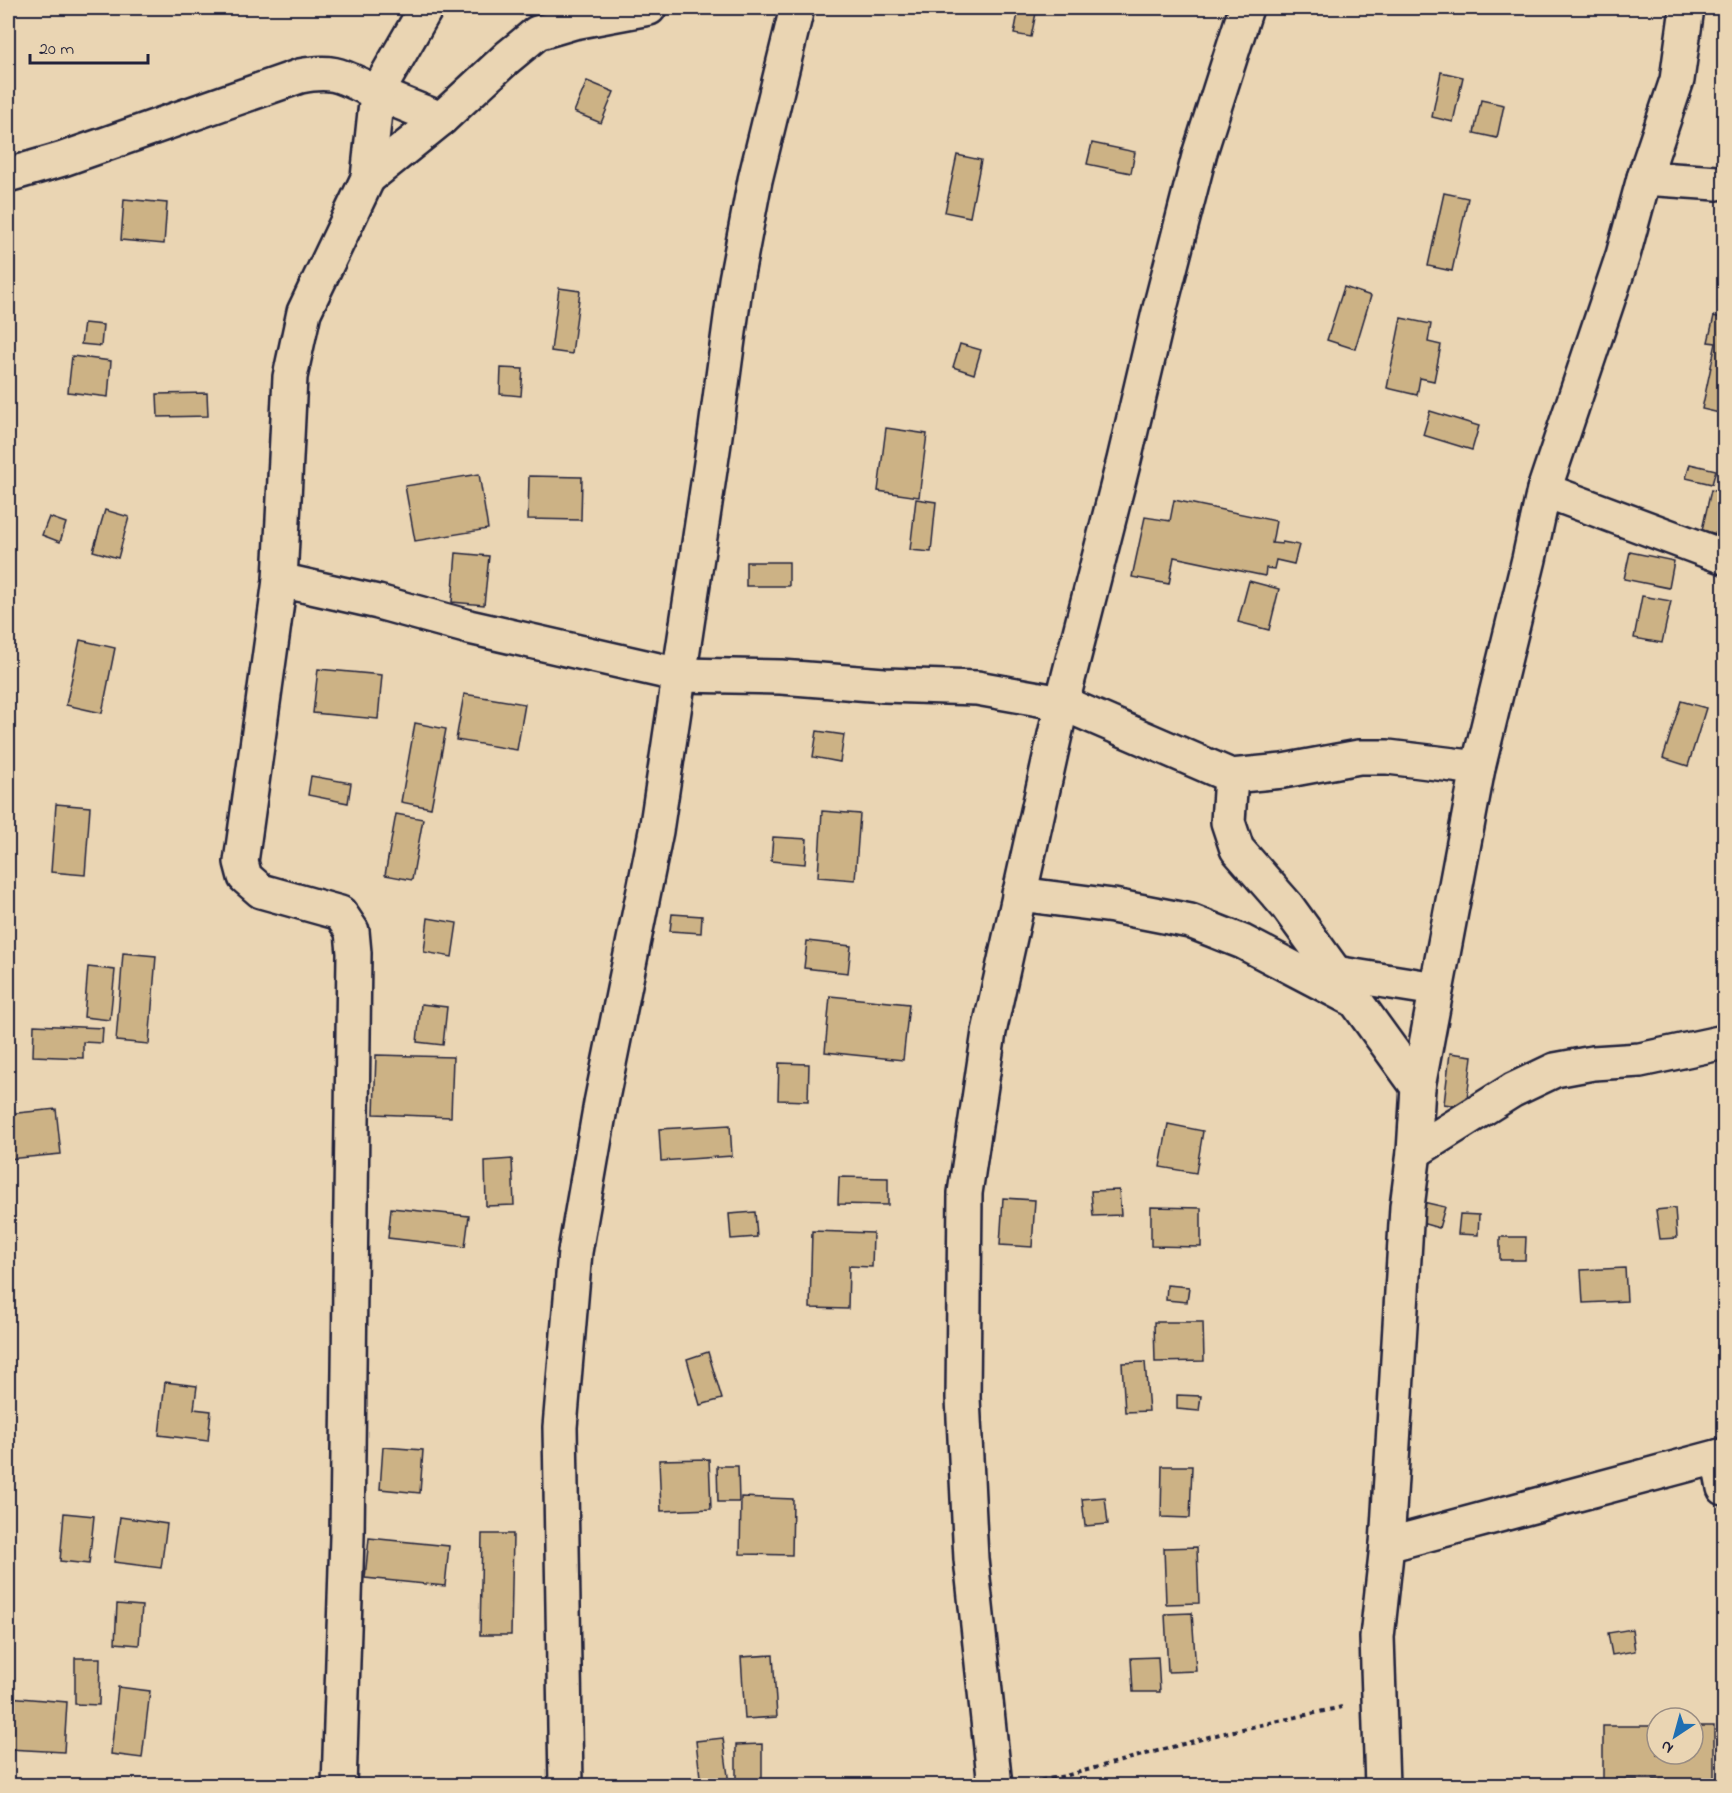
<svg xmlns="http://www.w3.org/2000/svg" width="1732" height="1793" viewBox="0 0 1732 1793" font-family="'Indie Flower',sans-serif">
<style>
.building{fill:#ccb285;stroke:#22223b;stroke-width:1.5}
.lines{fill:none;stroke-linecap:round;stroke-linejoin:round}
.minor-casing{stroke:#22223b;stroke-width:38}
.path{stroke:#22223b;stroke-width:4;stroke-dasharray:4.5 4.5;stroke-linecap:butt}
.minor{stroke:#ead5b3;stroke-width:33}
</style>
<rect width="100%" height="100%" fill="#ead5b3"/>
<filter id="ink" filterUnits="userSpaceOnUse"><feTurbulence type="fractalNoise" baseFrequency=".0167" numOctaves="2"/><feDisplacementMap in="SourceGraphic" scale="12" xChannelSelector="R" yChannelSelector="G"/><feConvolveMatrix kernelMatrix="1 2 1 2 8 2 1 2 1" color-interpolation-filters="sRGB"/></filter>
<g filter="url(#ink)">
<!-- building -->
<g class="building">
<polygon points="495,8 546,8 545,17 495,12"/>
<polygon points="1019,8 1037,8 1031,37 1014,34"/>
<polygon points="1441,72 1463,77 1453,122 1432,117"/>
<polygon points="587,81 614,92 601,123 574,112"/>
<polygon points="1481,100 1504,105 1497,138 1474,133"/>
<polygon points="1092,143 1135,152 1131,173 1087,164"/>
<polygon points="957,155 981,160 970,217 945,212"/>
<polygon points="1444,193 1468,198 1452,271 1428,266"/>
<polygon points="124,199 167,203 164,244 121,240"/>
<polygon points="1724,274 1724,305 1718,304"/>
<polygon points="1344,287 1371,296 1355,349 1327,340"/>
<polygon points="559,288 580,291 572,354 551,351"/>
<polygon points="1714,316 1724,319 1724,414 1702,409 1716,343 1708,342"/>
<polygon points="1401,318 1431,324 1428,342 1441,345 1434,381 1420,378 1417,395 1387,388"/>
<polygon points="84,323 103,325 101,346 81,344"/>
<polygon points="960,344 981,350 974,374 953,367"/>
<polygon points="72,356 111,361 108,397 68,392"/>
<polygon points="501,368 523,369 521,396 500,394"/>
<polygon points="207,393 208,416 158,417 157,394"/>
<polygon points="1430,411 1479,426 1472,450 1423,435"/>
<polygon points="886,428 927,434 919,497 878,491"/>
<polygon points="1690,464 1716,470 1712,484 1686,478"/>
<polygon points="479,474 488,529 415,541 405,486"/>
<polygon points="529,476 582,477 581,520 528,519"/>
<polygon points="1711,490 1724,493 1724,536 1702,530"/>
<polygon points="916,499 936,502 931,552 910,550"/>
<polygon points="1174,500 1276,521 1272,543 1282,544 1282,542 1299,545 1294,564 1276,560 1274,569 1266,568 1265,576 1174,557 1169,584 1132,577 1145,517 1170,521"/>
<polygon points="105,510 129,517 118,558 93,551"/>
<polygon points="49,517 66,523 60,542 42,535"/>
<polygon points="1630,552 1674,561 1669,588 1624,579"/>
<polygon points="456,553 489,556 484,605 452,602"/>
<rect x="746" y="562" width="43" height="24"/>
<polygon points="1249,581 1279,589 1269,630 1238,622"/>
<polygon points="1642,596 1671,601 1662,643 1634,638"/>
<polygon points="80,640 115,648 102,713 66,705"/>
<polygon points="318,669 382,675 378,719 313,713"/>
<polygon points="464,694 525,704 517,750 456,740"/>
<polygon points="1681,701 1706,708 1688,766 1663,758"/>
<polygon points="415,723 446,729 431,808 401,802"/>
<polygon points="817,731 844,735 840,762 813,757"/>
<polygon points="311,776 351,783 348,803 308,795"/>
<polygon points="56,804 90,807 85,875 51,872"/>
<polygon points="822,811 860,814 855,880 818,877"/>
<polygon points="396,814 423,819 412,880 385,875"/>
<polygon points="773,837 807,839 805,864 771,861"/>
<polygon points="672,914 702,916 701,933 670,931"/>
<polygon points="428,918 457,923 452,957 424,952"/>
<polygon points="807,941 851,946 848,973 804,968"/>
<polygon points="123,953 156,956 149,1044 116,1041"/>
<polygon points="88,967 115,970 110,1020 84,1017"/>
<polygon points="830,996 909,1004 903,1060 825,1052"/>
<polygon points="421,1004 447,1007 443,1045 417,1042"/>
<polygon points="34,1025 103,1028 102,1043 83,1042 83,1058 33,1056"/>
<polygon points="1450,1053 1472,1056 1466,1107 1444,1104"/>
<polygon points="376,1055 453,1057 451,1117 374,1114"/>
<polygon points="779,1063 809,1064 808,1101 778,1100"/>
<polygon points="56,1109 61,1154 8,1159 8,1114"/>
<polygon points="1168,1124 1203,1131 1196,1173 1160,1167"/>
<polygon points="730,1125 732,1156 661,1161 659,1129"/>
<polygon points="512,1159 514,1205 486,1206 485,1161"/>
<polygon points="839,1177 888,1178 888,1205 838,1204"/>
<polygon points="1119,1190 1121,1215 1093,1216 1091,1191"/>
<polygon points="1003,1198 1035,1200 1032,1247 1000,1245"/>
<polygon points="1423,1202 1445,1207 1439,1228 1418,1222"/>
<polygon points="1151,1207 1201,1208 1201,1247 1151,1246"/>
<polygon points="391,1208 469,1216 465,1247 388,1238"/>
<polygon points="1675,1208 1677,1238 1660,1239 1656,1210"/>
<polygon points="755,1212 757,1237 731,1239 729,1214"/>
<polygon points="1460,1214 1479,1215 1478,1235 1458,1234"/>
<polygon points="812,1231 873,1233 872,1267 849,1266 848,1309 810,1308"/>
<polygon points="1500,1237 1526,1237 1525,1260 1500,1260"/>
<polygon points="1625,1268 1627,1301 1583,1303 1581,1270"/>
<polygon points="1167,1285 1189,1287 1187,1302 1166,1300"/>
<polygon points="1154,1322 1203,1322 1204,1361 1155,1362"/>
<polygon points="708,1352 722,1399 700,1405 687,1359"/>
<polygon points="1145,1362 1149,1411 1125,1412 1122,1363"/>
<polygon points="165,1382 197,1386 194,1409 211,1411 208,1441 159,1435"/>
<polygon points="1177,1395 1201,1396 1199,1411 1177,1409"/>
<polygon points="383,1447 423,1450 420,1493 380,1489"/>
<polygon points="709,1459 711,1509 661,1511 659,1460"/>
<polygon points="717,1466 738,1466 739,1502 718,1502"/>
<polygon points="1162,1466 1192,1466 1190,1518 1161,1517"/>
<polygon points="741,1497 793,1499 792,1555 740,1554"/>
<polygon points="1105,1497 1108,1524 1085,1526 1082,1499"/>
<polygon points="64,1513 94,1516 89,1564 60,1561"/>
<polygon points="120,1517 167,1524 161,1568 114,1562"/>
<polygon points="482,1534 513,1534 511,1635 480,1635"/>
<polygon points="369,1538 449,1546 445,1586 365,1578"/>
<polygon points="1197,1547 1199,1603 1166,1604 1164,1548"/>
<polygon points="117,1604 142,1606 139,1645 115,1643"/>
<polygon points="1192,1613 1196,1671 1168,1672 1165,1614"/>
<polygon points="1632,1629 1635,1651 1612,1655 1608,1633"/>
<polygon points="773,1655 777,1717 745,1719 741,1657"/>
<polygon points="1158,1657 1160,1692 1133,1692 1131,1658"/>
<polygon points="75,1658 100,1658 99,1705 75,1704"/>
<polygon points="118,1687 150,1691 142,1758 111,1754"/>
<polygon points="8,1697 67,1702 64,1752 8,1749"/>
<polygon points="1603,1726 1657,1726 1657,1754 1693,1754 1693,1726 1714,1726 1714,1780 1603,1779"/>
<polygon points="723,1738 729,1784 701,1786 696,1741"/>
<polygon points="762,1744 762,1785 736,1785 736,1745"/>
</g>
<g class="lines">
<!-- minor casing -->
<g class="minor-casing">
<g id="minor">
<path d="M8 175 63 159 300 76C340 68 346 80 380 94 400 103 421 111 441 119"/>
<polyline points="368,178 441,119 508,57 537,33 574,22 649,8"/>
<polyline points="1644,178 1717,183 1724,182"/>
<polyline points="1544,490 1724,557"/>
<polyline points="280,580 378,602 469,627 680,675 781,677 884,685 977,688 1062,703 1231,776 1283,771 1359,757 1388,757 1478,768"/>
<polyline points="1231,776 1228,822 1237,849 1287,906 1418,1087"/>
<polyline points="1019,894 1113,906 1190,921 1243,942 1348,997"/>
<polyline points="1335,973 1436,989"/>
<polyline points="1414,1152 1513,1090 1555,1070 1593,1063 1640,1060 1724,1042"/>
<polyline points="1718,1457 1724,1488"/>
<polyline points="1387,1545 1724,1455"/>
<polyline points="339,1786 347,1536 354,953 352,931 340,913 261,891 245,877 241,862 280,580 290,377 304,312 368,178 377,93 426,8"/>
<polyline points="566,1786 560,1427 575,1252 601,1103 656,831 714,443 736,280 755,180 797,8"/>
<polyline points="995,1786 971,1559 963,1398 965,1193 989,1032 1062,703 1124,460 1159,312 1200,152 1246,8"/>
<polyline points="1382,1786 1377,1637 1387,1545 1407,1207 1414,1152 1418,1087 1478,768 1529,559 1544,490 1623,255 1644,178 1677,80 1687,8"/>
</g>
</g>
<!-- path -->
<polyline class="path" points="1032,1782 1065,1776 1220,1734 1342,1707"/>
<!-- minor -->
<use href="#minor" class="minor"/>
</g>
</g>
<!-- margin -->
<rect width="1732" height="1793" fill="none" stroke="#ead5b3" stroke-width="30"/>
<rect x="15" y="15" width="1702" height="1763" fill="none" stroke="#22223b" stroke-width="2" filter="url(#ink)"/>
<!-- north arrow -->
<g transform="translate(1675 1736) rotate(216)"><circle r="28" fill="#ead5b3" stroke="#9a8d83" stroke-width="1.5"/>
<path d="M0-4.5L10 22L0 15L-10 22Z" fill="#1f6fb2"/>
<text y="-9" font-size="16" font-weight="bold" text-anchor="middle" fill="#22223b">N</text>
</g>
<!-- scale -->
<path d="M30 54v9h118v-9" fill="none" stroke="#22223b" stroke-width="3"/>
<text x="39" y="54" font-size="18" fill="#22223b" stroke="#ead5b3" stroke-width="4.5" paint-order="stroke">20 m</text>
</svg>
